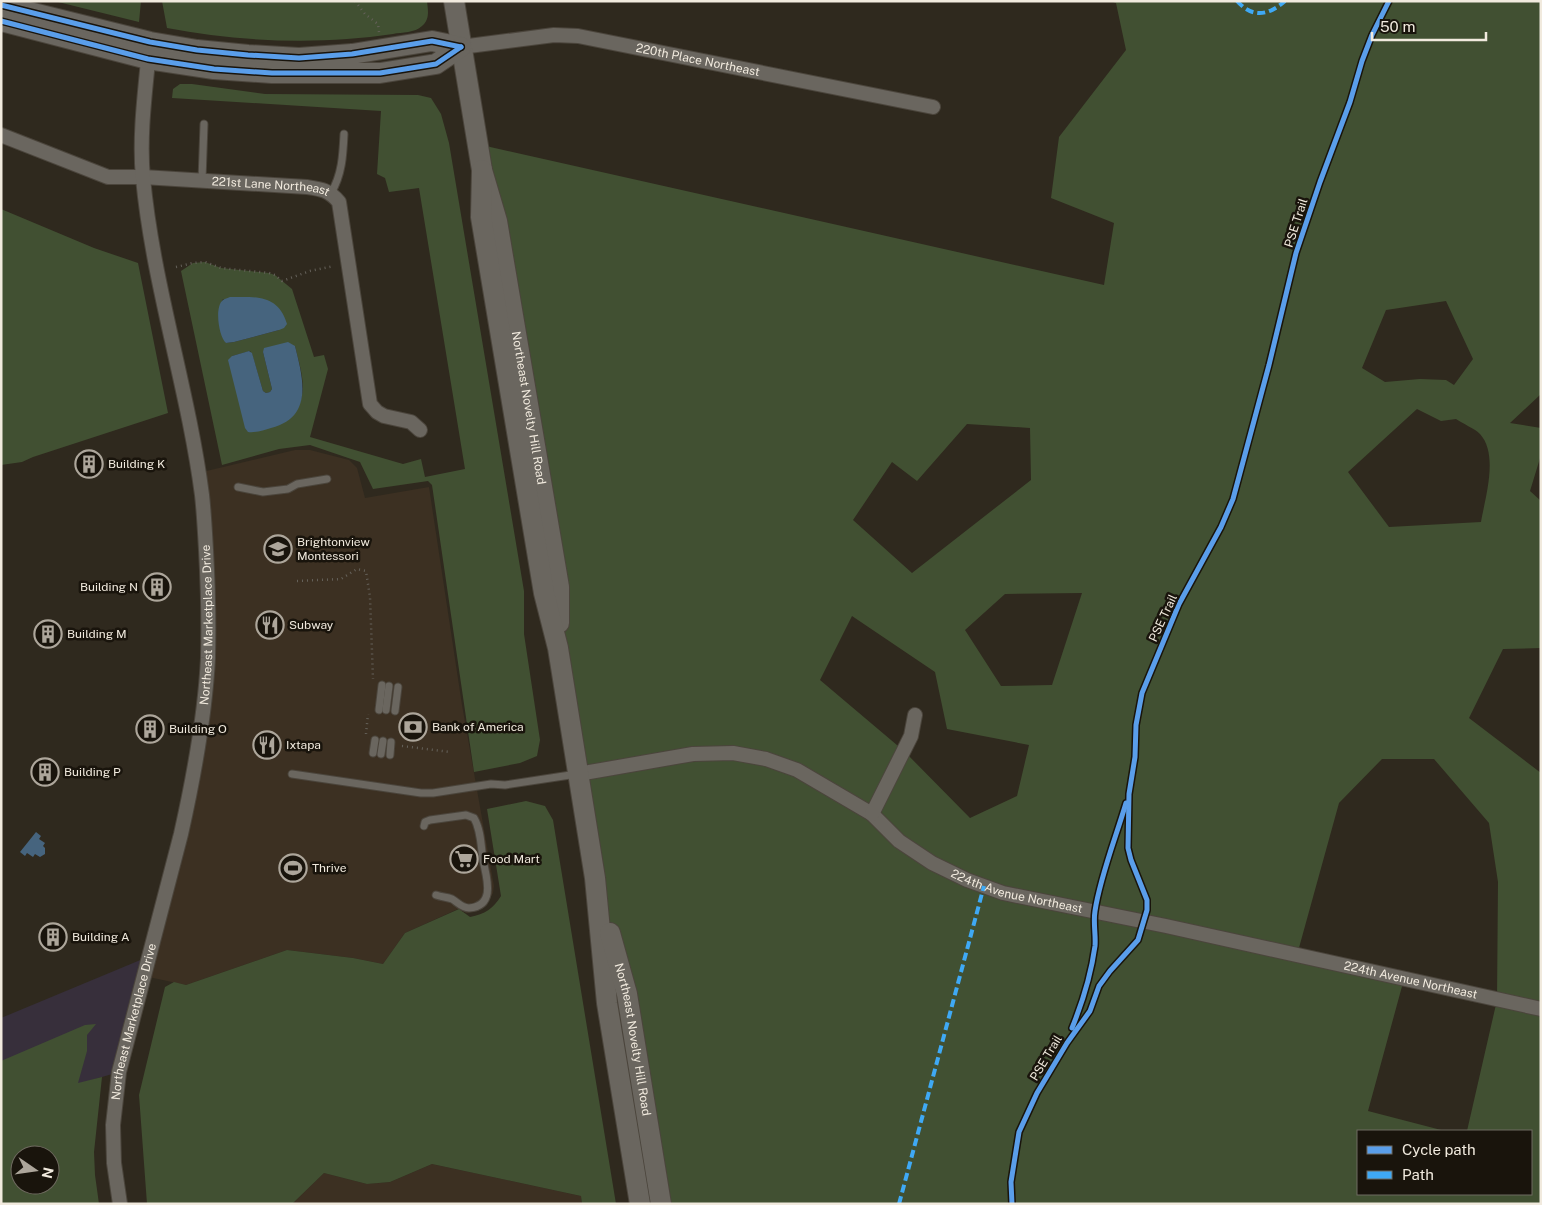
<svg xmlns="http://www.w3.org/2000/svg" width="1542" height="1205" viewBox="0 0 1542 1205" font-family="'Public Sans',sans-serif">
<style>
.commercial{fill:#3c3022}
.industrial{fill:#372f3b}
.green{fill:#415032;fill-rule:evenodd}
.water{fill:#46647e}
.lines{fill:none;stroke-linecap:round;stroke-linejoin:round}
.lane-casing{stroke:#4b453c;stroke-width:9}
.street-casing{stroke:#4b453c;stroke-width:16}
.secondary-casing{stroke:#4b453c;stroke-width:22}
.path{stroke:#65615a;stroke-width:2.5;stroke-dasharray:1 4;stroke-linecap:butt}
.lane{stroke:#6a665f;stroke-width:7}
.street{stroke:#6a665f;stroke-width:14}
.secondary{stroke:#6a665f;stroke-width:20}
.quiet{stroke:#3fa9f5;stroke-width:4;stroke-dasharray:8 4;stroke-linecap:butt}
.cycleway-casing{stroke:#19140c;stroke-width:8}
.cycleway{stroke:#5a9eea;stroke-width:5}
.labels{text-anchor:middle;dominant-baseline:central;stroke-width:5;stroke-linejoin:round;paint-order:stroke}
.street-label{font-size:12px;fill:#f1eade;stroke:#19140c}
.poi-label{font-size:12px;fill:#f1eade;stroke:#19140c;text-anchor:start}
</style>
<rect width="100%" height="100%" fill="#2f291e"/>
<!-- commercial -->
<g class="commercial">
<polygon points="295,450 310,450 349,460 357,468 365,498 429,487 462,705 494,886 493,893 486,906 478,911 467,913 458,909 405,933 383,964 353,958 287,950 186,985 144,976 181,834 208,658 198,473"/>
<polygon points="432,1164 581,1196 582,1204 292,1204 324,1173 367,1184 390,1182"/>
</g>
<!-- industrial -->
<polygon class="industrial" points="150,956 119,1072 78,1084 1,1110 1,1018"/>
<!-- green -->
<g class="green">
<polygon points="54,1 141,1 139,22"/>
<path d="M162 1H427C428 10 430 20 422 26 415 33 402 32 393 34 320 45 239 42 167 28Z"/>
<path d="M1110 1H1541V394L1510 423 1541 428V455L1530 491 1541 501V648L1503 649 1469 718 1541 773V1204H661L595 878 477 144 1104 285 1114 223 1051 198 1059 137 1126 50 1116 3ZM1446 301 1473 359 1454 385 1446 380 1420 379 1385 382 1362 368 1386 310ZM1417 409 1441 421 1456 419C1463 424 1474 428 1480 434 1499 455 1485 498 1481 522L1389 527 1348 472ZM967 424 1030 428 1031 480 912 573 853 520 892 462 917 481ZM1082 593 1052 685 1001 686 965 630 1005 594ZM852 616 935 672 947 729 1029 745 1017 796 970 818 904 751 820 680ZM1382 759H1434L1489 823 1498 882 1497 1000 1467 1131H1531V1194H1358V1131H1445L1368 1111 1404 979 1297 955 1339 803Z"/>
<path d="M180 84H192L265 94 418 95 431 98 441 114 449 143 524 591V634L540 740 537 756 520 763 474 772 432 485 428 481 373 489 360 462 310 445 279 449 222 465 181 271 193 263 205 262 221 268 269 273 275 275 292 289 314 357 324 355 328 369 310 437 403 464 421 459 425 477 465 469 419 188 389 192 385 178 377 174 381 111 172 98 173 89ZM223 299 279 330 234 342 226 343 219 309ZM295 346C302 375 311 397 288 420L232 356 250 351 252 354 263 391 266 393 270 392 272 389 263 352Z"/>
<polygon points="1,209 94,248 138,263 168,413 33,457 22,462 1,465"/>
<path d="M526 801 545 806 553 820 616 1204H582L581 1196 432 1164 390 1182 367 1184 324 1173 292 1204H147L139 1095 165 987 174 982 186 985 287 950 353 958 383 964 405 933 459 909 470 917C485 914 493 909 501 896L487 809Z"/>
<path d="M96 1024 87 1035V1051L78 1083 102 1077 94 1152 95 1175 99 1204H1V1061L85 1025ZM20 1155H50V1185H20Z"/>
</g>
<!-- water -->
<g class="water">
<path d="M230 297C256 297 278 294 287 324L284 328 279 330 234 342 226 343C219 337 214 307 223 300 224 299 228 298 230 297Z"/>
<path d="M288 342 295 346C303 378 314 417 271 428 264 430 256 433 248 432L245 428 228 360 232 356 249 351 252 353 263 391 266 393 270 392 272 389 263 352 264 348Z"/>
<polygon points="36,832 41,836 39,839 45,843 43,846 45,848 45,854 40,857 35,854 33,857 27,853 25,856 20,852"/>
</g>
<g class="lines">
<!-- lane casing -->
<g class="lane-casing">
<g id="lane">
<polyline points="202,180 204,124"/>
<path d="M331 193C342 175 343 155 344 134"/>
<polyline points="238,487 263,492 288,489 297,484 327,479"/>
<polyline points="379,710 382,685"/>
<polyline points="386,710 389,686"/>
<polyline points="395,711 398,687"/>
<polyline points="373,753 375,740"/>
<polyline points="381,754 383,741"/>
<polyline points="390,755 391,742"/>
<polyline points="292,774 421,793 433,793 491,784 505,785 577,774"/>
<path d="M424 826 425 822 430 820 466 815 474 818C481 830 481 846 483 860 486 876 497 906 469 908 462 908 457 902 452 899 447 897 441 897 436 895"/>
</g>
</g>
<!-- street casing -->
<g class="street-casing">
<g id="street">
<path id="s1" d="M461 47 554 35 578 36 933 107"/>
<path id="s2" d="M1 135 108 177H143L307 187C321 189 329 190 339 202L370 404 377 412 384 416 411 422 420 430"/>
<path id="s3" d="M578 774 693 754 733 753 766 759 797 770 872 814 899 841 932 863 967 880 1003 893 1166 926 1541 1009"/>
<polyline points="872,814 911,736 915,715"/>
<path id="s4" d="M120 1204 114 1163 113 1125 119 1072 181 834C194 776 205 717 208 658 209 622 208 586 206 550 205 532 204 513 202 495 188 388 153 285 143 178 139 137 145 93 149 51"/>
</g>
</g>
<!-- secondary casing -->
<g class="secondary-casing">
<g id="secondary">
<path id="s5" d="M454 1 482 170 497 221 559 587V623"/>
<polyline points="1,5 150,42 197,50 248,55 299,58 352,54 432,41 461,47"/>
<polyline points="1,21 148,59 214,69 272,73 380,73 436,64 461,47"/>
<polyline points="482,170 481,217 544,593 558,648 595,878 607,1003 640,1204"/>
<path id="s6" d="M610 933 627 994 661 1204"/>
</g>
</g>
<!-- path -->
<g class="path">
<polyline points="355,1 365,14 378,24 379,32"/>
<polyline points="176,267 193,263 205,262 221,268 269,273 275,275 282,281 310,271 334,266"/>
<polyline points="297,581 341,579 357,569 366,571 370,597 373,679"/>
<polyline points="366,734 368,714"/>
<polyline points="402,746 450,752"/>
</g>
<!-- lane -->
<use href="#lane" class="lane"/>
<!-- street -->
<use href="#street" class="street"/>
<!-- secondary -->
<use href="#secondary" class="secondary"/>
<!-- quiet -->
<g class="quiet">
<path d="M1237 1C1253 19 1269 15 1285 1"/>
<polyline points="899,1204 984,886"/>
</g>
<!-- cycleway casing -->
<g class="cycleway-casing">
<g id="cycleway">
<polyline points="1,5 150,42 197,50 248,55 299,58 352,54 432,41 461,47"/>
<polyline points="1,21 148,59 214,69 272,73 380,73 436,64 461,47"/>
<path d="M1072 1028C1083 1001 1091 975 1095 946 1096 935 1093 923 1095 911 1100 877 1116 837 1126 803"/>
<polyline points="1012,1204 1011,1182 1019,1132 1037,1093 1067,1043 1090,1011 1099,986 1110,971 1138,940 1147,910 1147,900 1131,860 1128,848 1129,794 1135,757 1136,725 1142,693 1179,604 1221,527 1233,499 1269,365 1296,253 1320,182 1350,102 1362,61 1372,35 1389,1"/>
</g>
</g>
<!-- cycleway -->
<use href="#cycleway" class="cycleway"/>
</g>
<!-- icons -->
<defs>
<g id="building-ring" transform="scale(1.4375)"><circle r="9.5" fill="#19140c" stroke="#ada69b" stroke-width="1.5"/><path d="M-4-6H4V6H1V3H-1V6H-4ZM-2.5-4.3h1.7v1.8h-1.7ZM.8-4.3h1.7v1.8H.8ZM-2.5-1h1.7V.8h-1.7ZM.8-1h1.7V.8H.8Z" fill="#ada69b"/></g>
<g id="school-ring" transform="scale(1.4375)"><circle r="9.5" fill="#19140c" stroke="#ada69b" stroke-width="1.5"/><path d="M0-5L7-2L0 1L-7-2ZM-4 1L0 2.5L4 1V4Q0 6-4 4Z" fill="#ada69b"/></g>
<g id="restaurant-ring" transform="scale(1.4375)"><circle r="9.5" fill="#19140c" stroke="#ada69b" stroke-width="1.5"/><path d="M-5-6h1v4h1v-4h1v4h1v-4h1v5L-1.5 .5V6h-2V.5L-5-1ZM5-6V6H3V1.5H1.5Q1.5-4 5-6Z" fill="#ada69b"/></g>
<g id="bank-ring" transform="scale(1.4375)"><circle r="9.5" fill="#19140c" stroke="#ada69b" stroke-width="1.5"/><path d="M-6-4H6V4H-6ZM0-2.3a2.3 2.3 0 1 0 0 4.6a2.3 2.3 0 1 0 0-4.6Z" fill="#ada69b"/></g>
<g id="supermarket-ring" transform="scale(1.4375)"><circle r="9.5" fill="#19140c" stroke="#ada69b" stroke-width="1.5"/><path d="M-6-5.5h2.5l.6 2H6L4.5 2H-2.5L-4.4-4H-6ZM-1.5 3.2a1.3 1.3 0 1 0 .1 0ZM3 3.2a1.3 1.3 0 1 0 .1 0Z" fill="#ada69b"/></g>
<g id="stadium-ring" transform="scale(1.4375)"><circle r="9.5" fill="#19140c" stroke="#ada69b" stroke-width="1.5"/><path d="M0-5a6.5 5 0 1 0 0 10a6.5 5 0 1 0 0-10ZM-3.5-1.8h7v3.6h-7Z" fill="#ada69b"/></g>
</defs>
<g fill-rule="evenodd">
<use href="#building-ring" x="89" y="464"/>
<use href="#school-ring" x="278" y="549"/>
<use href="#building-ring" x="157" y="587"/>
<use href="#restaurant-ring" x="270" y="625"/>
<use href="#building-ring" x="48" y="634"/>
<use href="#bank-ring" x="413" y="727"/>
<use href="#building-ring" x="150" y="729"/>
<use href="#restaurant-ring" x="267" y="745"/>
<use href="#building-ring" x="45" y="772"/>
<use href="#supermarket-ring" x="464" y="859"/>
<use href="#stadium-ring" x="293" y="868"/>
<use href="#building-ring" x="53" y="937"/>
</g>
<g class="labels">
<!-- street labels -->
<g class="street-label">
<text stroke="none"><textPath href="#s1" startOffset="240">220th Place Northeast</textPath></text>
<text stroke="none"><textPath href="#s2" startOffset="278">221st Lane Northeast</textPath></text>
<text transform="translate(1296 223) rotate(-72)">PSE Trail</text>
<text stroke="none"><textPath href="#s5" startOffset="414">Northeast Novelty Hill Road</textPath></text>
<text transform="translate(1163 618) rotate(-65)">PSE Trail</text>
<text stroke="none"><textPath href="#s4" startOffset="590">Northeast Marketplace Drive</textPath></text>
<text stroke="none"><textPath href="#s3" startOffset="478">224th Avenue Northeast</textPath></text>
<text stroke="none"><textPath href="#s3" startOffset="882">224th Avenue Northeast</textPath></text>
<text stroke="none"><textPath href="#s4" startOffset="185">Northeast Marketplace Drive</textPath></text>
<text stroke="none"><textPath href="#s6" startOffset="109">Northeast Novelty Hill Road</textPath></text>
<text transform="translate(1046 1058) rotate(-59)">PSE Trail</text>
</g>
<!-- poi labels -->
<g class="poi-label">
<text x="108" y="464">Building K</text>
<text x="297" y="542">Brightonview<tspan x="297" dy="14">Montessori</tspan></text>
<text x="138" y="587" text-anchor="end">Building N</text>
<text x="289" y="625">Subway</text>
<text x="67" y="634">Building M</text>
<text x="432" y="727">Bank of America</text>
<text x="169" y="729">Building O</text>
<text x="286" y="745">Ixtapa</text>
<text x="64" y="772">Building P</text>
<text x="483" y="859">Food Mart</text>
<text x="312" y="868">Thrive</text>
<text x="72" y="937">Building A</text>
</g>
</g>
<!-- border -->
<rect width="1542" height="1205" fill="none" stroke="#f1eade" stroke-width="5"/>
<!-- legend -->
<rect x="1357" y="1130" width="175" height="65" fill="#19140c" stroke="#6f6a60"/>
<rect x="1367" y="1146" width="25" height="8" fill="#5a9eea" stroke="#6f6a60"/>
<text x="1402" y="1155" font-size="15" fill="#f1eade">Cycle path</text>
<rect x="1367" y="1171" width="25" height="8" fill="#3fa9f5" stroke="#6f6a60"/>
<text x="1402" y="1180" font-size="15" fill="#f1eade">Path</text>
<!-- north arrow -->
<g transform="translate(35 1170) rotate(103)"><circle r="24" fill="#19140c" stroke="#6f6a60"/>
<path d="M0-4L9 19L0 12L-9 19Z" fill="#ada69b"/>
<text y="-8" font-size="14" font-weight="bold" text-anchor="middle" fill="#f1eade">N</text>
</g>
<!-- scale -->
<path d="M1372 32v8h114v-8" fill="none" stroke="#f1eade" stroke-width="2.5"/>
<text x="1380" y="32" font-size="15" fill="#f1eade" stroke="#19140c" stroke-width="4" paint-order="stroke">50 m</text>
</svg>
